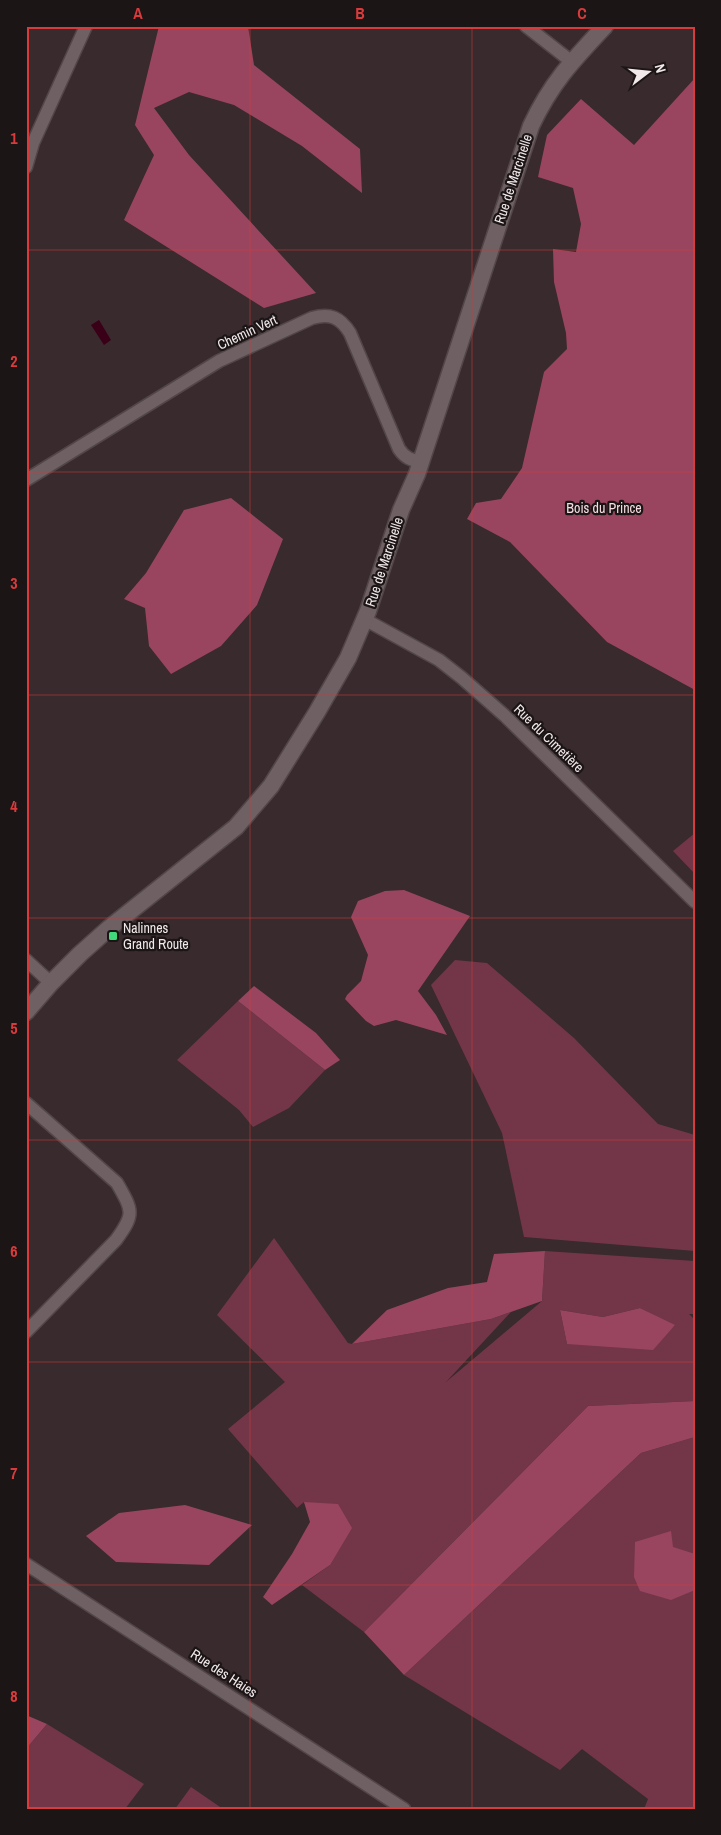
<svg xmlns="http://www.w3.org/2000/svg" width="721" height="1835" viewBox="0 0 721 1835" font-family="'Archivo Narrow',sans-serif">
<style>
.green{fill:#723648;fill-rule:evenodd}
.forest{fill:#994560}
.water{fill:#3a0018}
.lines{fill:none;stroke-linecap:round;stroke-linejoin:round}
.minor-casing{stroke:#524649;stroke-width:15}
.tertiary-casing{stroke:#524649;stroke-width:19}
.minor{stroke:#6f6063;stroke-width:12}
.tertiary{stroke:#6f6063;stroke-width:16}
.grid{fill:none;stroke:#d93b3c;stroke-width:1;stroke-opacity:0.55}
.poi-dot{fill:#41d77c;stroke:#1b1516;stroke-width:2}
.labels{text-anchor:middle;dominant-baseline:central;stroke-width:4.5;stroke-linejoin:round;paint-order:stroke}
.street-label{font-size:14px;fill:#f2e9eb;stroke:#1b1516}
.park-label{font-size:14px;fill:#f6dde2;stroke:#1b1516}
.poi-label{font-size:14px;fill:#f2e9eb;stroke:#1b1516;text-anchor:start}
.neatline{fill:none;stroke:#d93b3c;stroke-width:2}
.grid-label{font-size:16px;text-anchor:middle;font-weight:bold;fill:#d93b3c}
</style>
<rect width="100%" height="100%" fill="#382a2d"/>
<!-- green -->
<g class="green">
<polygon points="695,833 695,874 673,851"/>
<polygon points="455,960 487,963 574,1038 658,1124 695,1135 695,1251 524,1237 502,1133 431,985"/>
<polygon points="238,1001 325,1070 289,1108 253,1127 239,1110 177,1060"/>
<path d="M274 1238 348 1343 352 1344 491 1319 511 1312 446 1382 542 1301 545 1251 695 1261V1314H689L695 1320V1401L588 1406 364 1632 302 1585 330 1565 304 1502 297 1508 228 1429 285 1382 217 1315ZM640 1308 675 1326 567 1344 560 1310 603 1317Z"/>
<polygon points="695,1437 695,1809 644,1809 648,1799 582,1749 560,1770 404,1675 641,1453"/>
<polygon points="47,1724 144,1784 125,1809 26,1809 26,1749"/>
<polygon points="191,1787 223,1809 175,1809"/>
</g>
<!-- forest -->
<g class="forest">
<polygon points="159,26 248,26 254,65 360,149 362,193 302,146 234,105 189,92 154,108 189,155 316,293 264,308 124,220 154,155 135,125"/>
<polygon points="695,78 695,690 607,642 510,542 467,519 476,503 501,499 522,468 544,372 567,349 566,333 554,282 553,249 576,252 581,224 573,188 538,177 547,135 581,99 634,145"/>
<polygon points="231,498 283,539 257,605 221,646 171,674 149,646 145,608 124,599 146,573 184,510"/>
<polygon points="404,890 470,916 418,991 436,1015 447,1035 396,1020 374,1026 366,1021 345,999 347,995 361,981 368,955 351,917 358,901 385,891"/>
<polygon points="254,986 316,1033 340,1060 325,1070 238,1001"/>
<polygon points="545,1251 542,1301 491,1319 352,1344 387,1310 448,1288 487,1282 494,1254"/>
<polygon points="640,1308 675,1325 653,1350 567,1344 560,1310 603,1317"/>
<polygon points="695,1401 695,1437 641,1453 404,1675 364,1632 588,1406"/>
<polygon points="304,1502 338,1504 352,1528 330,1565 272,1605 263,1597 292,1554 310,1522"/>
<polygon points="185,1505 252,1525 209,1565 116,1562 86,1536 119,1513"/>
<polygon points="671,1531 673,1547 695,1554 695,1590 671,1600 640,1591 634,1577 635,1542"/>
<polygon points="26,1715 47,1724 26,1749"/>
</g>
<!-- water -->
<polygon class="water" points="99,320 111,340 104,345 91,325"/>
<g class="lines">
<!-- minor casing -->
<g class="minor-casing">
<g id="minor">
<polyline points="526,26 572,62"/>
<polyline points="26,167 33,143 86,26"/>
<path d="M26 480 219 361 312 318C330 313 340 317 350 333L399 449C405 458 411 460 421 462"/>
<polyline points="364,619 439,660 462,678 504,715 695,902"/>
<polyline points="26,960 51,983"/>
<path d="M26 1103 117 1183C133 1211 135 1214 116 1240L26 1332"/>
<polyline points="26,1564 404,1809"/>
</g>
</g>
<!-- tertiary casing -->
<g class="tertiary-casing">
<path id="tertiary" d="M26 1012 51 983 80 954 108 929 236 827 271 786 317 712 348 658 368 611 401 510 417 474 531 126C551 83 573 60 605 26"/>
</g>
<!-- minor -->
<use href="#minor" class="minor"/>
<!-- tertiary -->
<use href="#tertiary" class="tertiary"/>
</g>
<!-- grid -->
<path class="grid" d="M250 26V1809M472 26V1809M26 250H695M26 472H695M26 695H695M26 918H695M26 1140H695M26 1362H695M26 1585H695"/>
<!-- markers -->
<rect class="poi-dot" x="108" y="931" width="10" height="10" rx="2.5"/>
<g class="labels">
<!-- street labels -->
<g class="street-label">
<text transform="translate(513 179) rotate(-72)">Rue de Marcinelle</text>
<text transform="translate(247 332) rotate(-25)">Chemin Vert</text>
<text transform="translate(384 562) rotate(-72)">Rue de Marcinelle</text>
<text transform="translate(549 738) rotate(44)">Rue du Cimetière</text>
<text transform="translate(224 1673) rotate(33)">Rue des Haies</text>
</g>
<!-- park labels -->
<g class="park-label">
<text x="604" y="508">Bois du Prince</text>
</g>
<!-- poi labels -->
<g class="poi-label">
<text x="123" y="928">Nalinnes<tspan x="123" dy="16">Grand Route</tspan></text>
</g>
</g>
<!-- border -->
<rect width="721" height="1835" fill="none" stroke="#1b1516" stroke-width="55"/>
<!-- north arrow -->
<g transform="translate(648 72) rotate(74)" stroke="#1b1516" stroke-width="4" paint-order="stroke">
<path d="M0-4L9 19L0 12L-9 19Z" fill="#f2e9eb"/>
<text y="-8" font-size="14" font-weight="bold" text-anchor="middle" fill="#f2e9eb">N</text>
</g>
<rect x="28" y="28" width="666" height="1780" class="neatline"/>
<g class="grid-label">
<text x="138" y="19">A</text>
<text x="360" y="19">B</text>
<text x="582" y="19">C</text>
<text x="14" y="144">1</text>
<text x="14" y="367">2</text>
<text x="14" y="589">3</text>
<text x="14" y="812">4</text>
<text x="14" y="1034">5</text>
<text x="14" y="1257">6</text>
<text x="14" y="1479">7</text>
<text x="14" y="1702">8</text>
</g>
</svg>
